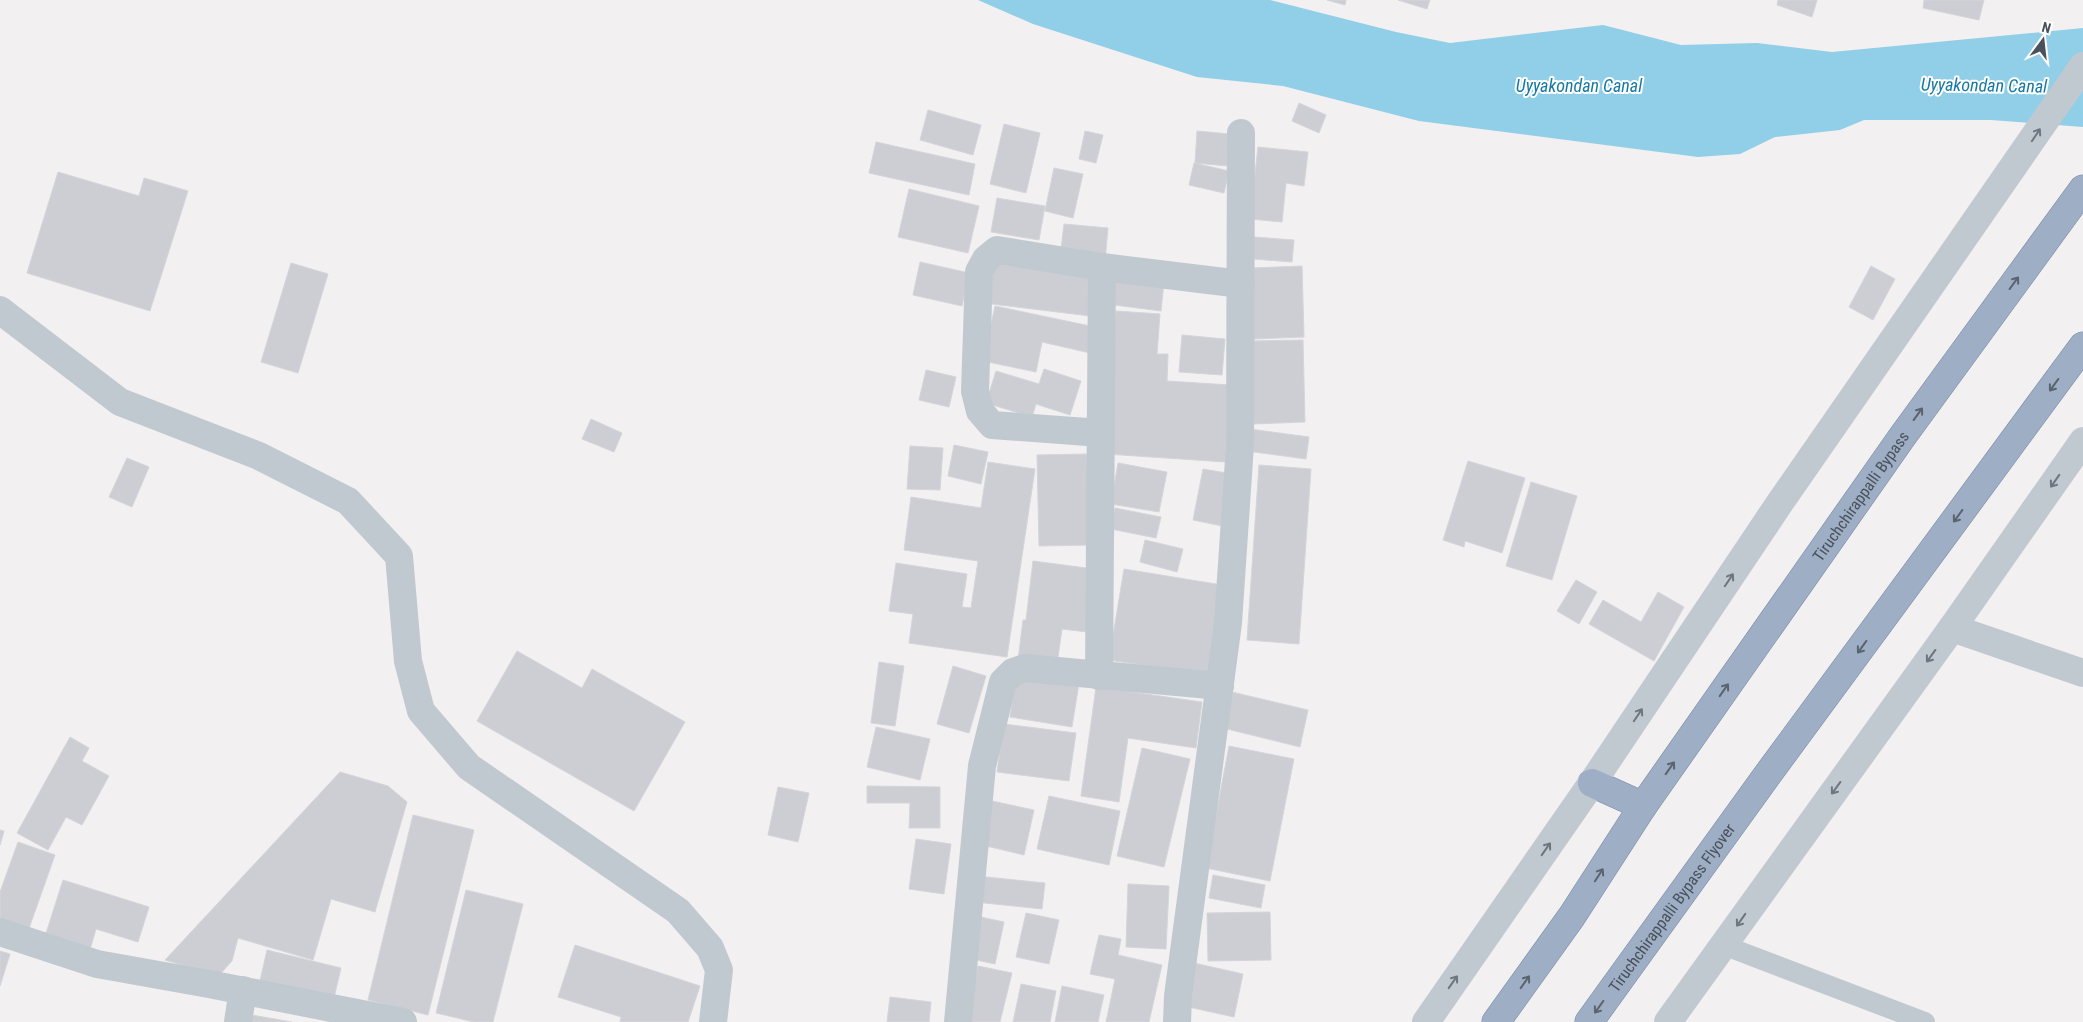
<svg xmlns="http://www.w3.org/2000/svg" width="2083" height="1022" viewBox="0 0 2083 1022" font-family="'Roboto Condensed',sans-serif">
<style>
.water{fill:#91cee7}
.building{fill:#cdced4;stroke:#d4d5da}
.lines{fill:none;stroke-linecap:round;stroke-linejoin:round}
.trunk-casing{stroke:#7589a7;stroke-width:29}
.service{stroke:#c1c9d0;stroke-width:20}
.minor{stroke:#c1c9d0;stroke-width:28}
.tertiary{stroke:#c1c9d0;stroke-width:28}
.trunk{stroke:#9eaec4;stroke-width:28}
.oneway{stroke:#6d757f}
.oneway2{stroke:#5a6471}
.labels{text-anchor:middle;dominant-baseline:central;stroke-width:4;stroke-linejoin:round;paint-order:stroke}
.street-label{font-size:16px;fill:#49515c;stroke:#fff}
.water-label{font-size:18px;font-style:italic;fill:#1579a2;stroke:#fff}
</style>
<rect width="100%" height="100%" fill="#f2f0f0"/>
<!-- water -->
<polygon class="water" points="978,0 1270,0 1396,32 1450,43 1603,25 1681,45 1757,43 1832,52 2083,28 2083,127 1991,120 1864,120 1840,130 1775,137 1740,154 1698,157 1419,121 1283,86 1197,77 1033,24"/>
<!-- building -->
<g class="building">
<polygon points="1327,0 1346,0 1345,5"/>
<polygon points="1398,0 1430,0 1427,9"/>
<polygon points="1778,0 1817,0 1812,17 1777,5"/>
<polygon points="1924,0 1984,0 1979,20 1923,8"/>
<polygon points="1299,103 1326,115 1319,133 1292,121"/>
<polygon points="928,110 981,125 973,155 920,140"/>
<polygon points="1004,124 1040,133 1026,193 990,184"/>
<polygon points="1085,131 1103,135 1096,163 1079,159"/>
<polygon points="1197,131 1230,134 1228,166 1195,163"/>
<polygon points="876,142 975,164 969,195 869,173"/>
<polygon points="1258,147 1308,152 1304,186 1286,183 1282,222 1250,219"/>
<polygon points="1194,163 1229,171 1224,193 1189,185"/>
<polygon points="1054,168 1083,174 1073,218 1045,211"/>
<polygon points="58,172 139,196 144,178 188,191 150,311 27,273"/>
<polygon points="909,189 979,206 968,253 898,237"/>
<polygon points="997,198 1045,206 1039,240 991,232"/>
<polygon points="1064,224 1108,228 1105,262 1060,257"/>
<polygon points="1254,237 1294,240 1292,262 1253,259"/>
<polygon points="920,262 969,273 962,306 913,295"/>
<polygon points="291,263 328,274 298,373 261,362"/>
<polygon points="988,263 1095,276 1090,316 984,303"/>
<polygon points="1302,266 1304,337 1254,339 1251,268"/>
<polygon points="1871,266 1895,279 1873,320 1849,307"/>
<polygon points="1110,276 1164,282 1161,311 1107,304"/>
<polygon points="995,306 1095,327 1090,353 1042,342 1036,372 983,361"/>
<polygon points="1116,311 1160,314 1157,354 1168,354 1167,381 1230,385 1225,462 1107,454"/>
<polygon points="1182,335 1225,339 1222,375 1179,372"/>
<polygon points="1303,340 1305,422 1254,424 1251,341"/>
<polygon points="1044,369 1081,381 1070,415 1036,404 1032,417 986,403 996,371 1039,384"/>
<polygon points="926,370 956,377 949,407 919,400"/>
<polygon points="591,419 622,433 614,452 582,439"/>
<polygon points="1250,429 1309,437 1306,459 1247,451"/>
<polygon points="954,445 988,452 981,484 948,476"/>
<polygon points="910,446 943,448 940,490 907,489"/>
<polygon points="1087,454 1090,545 1039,546 1037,455"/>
<polygon points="127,458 149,467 132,507 109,497"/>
<polygon points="1468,461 1525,478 1502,553 1465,541 1464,547 1443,540"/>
<polygon points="988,462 1035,469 1007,657 909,643 913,614 889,611 896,563 967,574 962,607 971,608 978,561 904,550 911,497 981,508"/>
<polygon points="1118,463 1167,472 1159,512 1111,504"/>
<polygon points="1259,465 1311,469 1299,644 1247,640"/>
<polygon points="1203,469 1238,475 1227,527 1193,520"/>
<polygon points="1531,482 1577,496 1552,580 1506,566"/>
<polygon points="1115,508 1161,517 1156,538 1111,529"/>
<polygon points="1145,540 1183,549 1177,572 1140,562"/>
<polygon points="1033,561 1094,569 1087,632 1062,629 1057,664 1018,660 1023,620 1026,620"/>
<polygon points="1124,569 1222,585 1207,675 1109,660"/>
<polygon points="1576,580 1597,592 1579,624 1557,611"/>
<polygon points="1658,592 1684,607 1654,661 1589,624 1603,600 1641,622"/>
<polygon points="517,651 582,688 592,669 685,722 634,811 477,721"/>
<polygon points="879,662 904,666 895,726 871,723"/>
<polygon points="953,666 986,676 969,733 937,724"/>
<polygon points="1017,673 1079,683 1072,727 1010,717"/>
<polygon points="1096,687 1202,702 1196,748 1128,738 1119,802 1081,796"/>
<polygon points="1232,692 1308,710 1300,747 1223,728"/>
<polygon points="1004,724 1076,733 1069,781 997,772"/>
<polygon points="876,727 930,739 920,780 867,767"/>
<polygon points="70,737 89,748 82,761 109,776 82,825 66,817 48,850 17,833"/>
<polygon points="1229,746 1294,759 1270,881 1206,868"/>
<polygon points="1142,748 1190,759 1164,867 1117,856"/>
<polygon points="340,772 388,786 407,802 375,912 331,899 313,960 238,938 232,961 212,983 199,970 165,960"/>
<polygon points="867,786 940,787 940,828 909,828 910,803 867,803"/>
<polygon points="778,787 809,793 798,842 768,835"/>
<polygon points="1049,796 1120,811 1109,865 1037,849"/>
<polygon points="992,801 1034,810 1024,855 982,845"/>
<polygon points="413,815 474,830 428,1015 368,1000"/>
<polygon points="0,830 4,831 0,845"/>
<polygon points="916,839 951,844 944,894 909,889"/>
<polygon points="18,842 55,855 27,934 0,925 0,892"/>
<polygon points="1213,875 1265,885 1261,908 1209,898"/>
<polygon points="977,876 1045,883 1042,909 975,902"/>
<polygon points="63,880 149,907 138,942 96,929 87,960 42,946"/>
<polygon points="1128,884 1169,886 1166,949 1126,947"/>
<polygon points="466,890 523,904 493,1022 474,1022 436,1013"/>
<polygon points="1270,912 1271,960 1208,961 1207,913"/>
<polygon points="1026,913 1059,920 1049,964 1016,957"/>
<polygon points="976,916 1004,922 995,964 967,958"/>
<polygon points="1099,935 1121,939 1118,955 1162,965 1149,1022 1106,1022 1115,979 1090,974"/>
<polygon points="575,945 700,986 688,1022 620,1022 621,1017 558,997"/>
<polygon points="267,950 341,968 333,1002 259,985"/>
<polygon points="0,951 10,954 0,986"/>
<polygon points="1194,963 1243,974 1234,1017 1184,1006"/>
<polygon points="978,966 1012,973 1000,1022 965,1022"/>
<polygon points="1021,984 1056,991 1050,1022 1013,1022"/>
<polygon points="1062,986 1104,995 1098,1022 1055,1022"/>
<polygon points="890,997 931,1002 929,1022 887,1022"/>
<polygon points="246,1014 292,1022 245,1022"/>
</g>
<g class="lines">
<!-- trunk casing -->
<g class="trunk-casing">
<g id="trunk">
<polyline points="1592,783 1643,806"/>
<path id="s1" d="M1496 1022 1572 916 1643 806 1902 437 2083 189"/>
<path id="s2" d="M1589 1022 1768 774 2083 346"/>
</g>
</g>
<!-- service -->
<polyline class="service" points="1723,945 1925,1022"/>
<!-- minor -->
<g class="minor">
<polyline points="0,310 120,402 259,456 348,501 399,556 408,661 421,711 469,767 678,911 710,948 719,970 713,1022"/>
<polyline points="1101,433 992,425 980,411 975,391 979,272 986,259 997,250 1102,267 1241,284"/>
<polyline points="1952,628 2083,673"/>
<polyline points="1099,676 1102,267"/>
<polyline points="0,932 97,964 209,984 403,1022"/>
<polyline points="238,1022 243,990"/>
<polyline points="958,1022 982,766 1003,682 1013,672 1025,668 1220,686"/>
<polyline points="1177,1022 1178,996 1228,623 1240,445 1241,133"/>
</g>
<!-- tertiary -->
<g class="tertiary">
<polyline points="1426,1022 1592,783 1779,504 2083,66"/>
<polyline points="1668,1022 1952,628 2083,441"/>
</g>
<!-- trunk -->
<use href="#trunk" class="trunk"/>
</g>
<!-- one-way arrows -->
<defs><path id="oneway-shaft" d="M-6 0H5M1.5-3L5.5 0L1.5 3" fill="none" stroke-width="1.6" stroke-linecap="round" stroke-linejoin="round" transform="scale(1.25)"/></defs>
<g class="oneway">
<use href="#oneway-shaft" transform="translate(2036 135) rotate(-56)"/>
<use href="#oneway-shaft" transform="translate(2055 481) rotate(125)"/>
<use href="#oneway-shaft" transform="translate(1729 580) rotate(-56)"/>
<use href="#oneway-shaft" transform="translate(1931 656) rotate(126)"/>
<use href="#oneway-shaft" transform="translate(1638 715) rotate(-56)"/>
<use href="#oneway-shaft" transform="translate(1836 788) rotate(126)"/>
<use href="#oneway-shaft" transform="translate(1546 849) rotate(-55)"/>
<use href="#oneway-shaft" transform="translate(1741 920) rotate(125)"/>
<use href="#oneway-shaft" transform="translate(1453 982) rotate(-55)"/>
</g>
<g class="oneway2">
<use href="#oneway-shaft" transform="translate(2014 283) rotate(-54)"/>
<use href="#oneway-shaft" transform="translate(2054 385) rotate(126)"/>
<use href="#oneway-shaft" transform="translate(1918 414) rotate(-54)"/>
<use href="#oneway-shaft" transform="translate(1958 516) rotate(126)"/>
<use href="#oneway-shaft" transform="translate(1862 647) rotate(126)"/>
<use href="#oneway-shaft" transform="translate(1724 690) rotate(-55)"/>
<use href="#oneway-shaft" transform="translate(1670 768) rotate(-55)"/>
<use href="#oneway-shaft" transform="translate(1599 875) rotate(-57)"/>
<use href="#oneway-shaft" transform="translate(1525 982) rotate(-55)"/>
<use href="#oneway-shaft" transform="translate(1599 1007) rotate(126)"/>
</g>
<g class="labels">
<!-- street labels -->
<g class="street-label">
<text stroke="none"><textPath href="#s1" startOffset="640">Tiruchchirappalli Bypass</textPath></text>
<text stroke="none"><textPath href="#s2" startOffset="141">Tiruchchirappalli Bypass Flyover</textPath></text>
</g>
<!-- water labels -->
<g class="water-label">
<text x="1579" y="85">Uyyakondan Canal</text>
<text transform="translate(1984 85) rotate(1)">Uyyakondan Canal</text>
</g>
</g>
<!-- north arrow -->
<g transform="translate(2043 40) rotate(15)" stroke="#ffffff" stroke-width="4" paint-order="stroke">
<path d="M0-4L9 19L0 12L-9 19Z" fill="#49515c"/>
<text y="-8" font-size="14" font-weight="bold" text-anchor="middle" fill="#49515c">N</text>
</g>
</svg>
